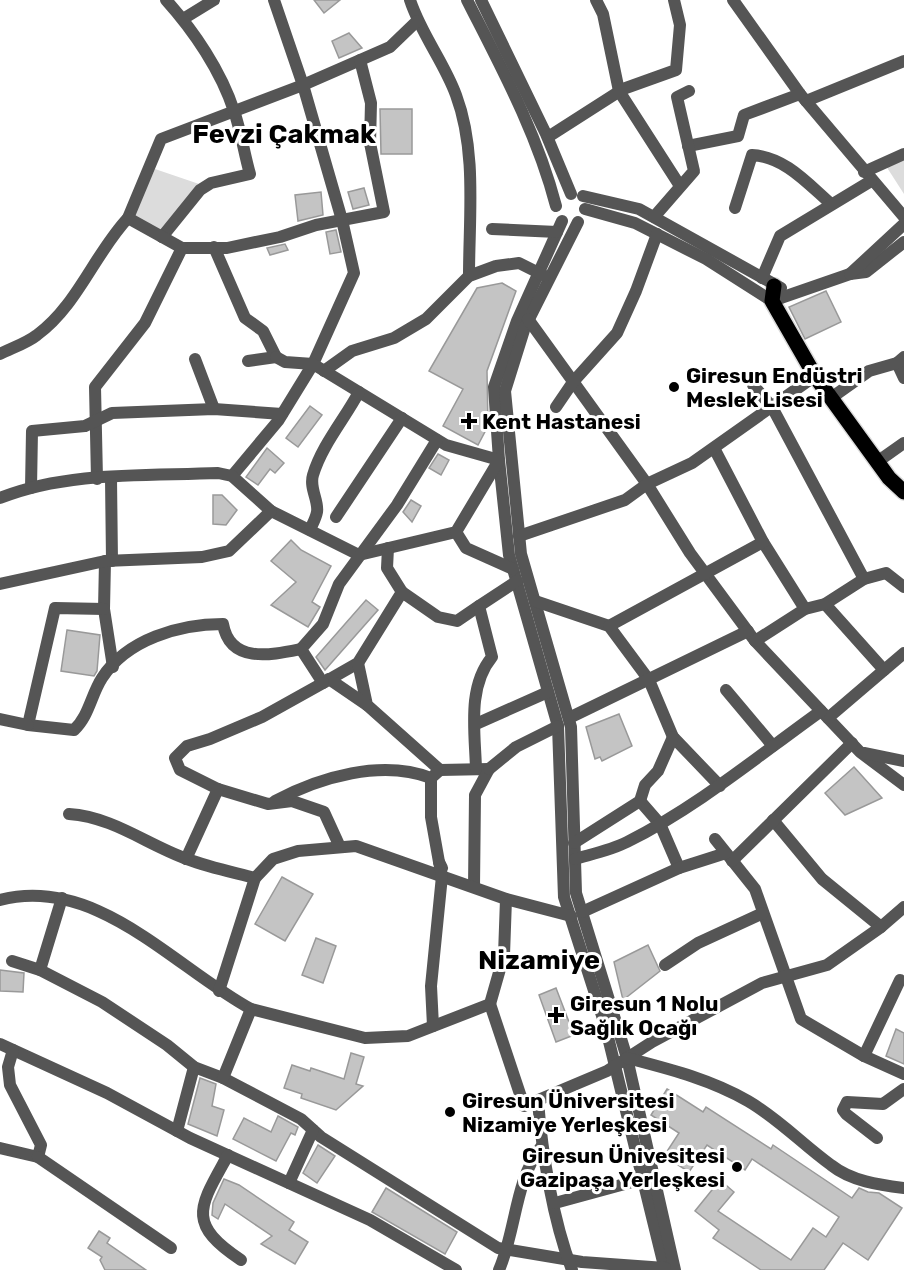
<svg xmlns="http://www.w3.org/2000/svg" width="904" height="1270" viewBox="0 0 904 1270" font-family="Rubik,sans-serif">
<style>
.green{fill:#dcdcdc}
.building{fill:#c4c4c4;stroke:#999;stroke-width:1.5}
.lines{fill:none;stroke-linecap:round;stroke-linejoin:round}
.major-casing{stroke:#dbdbdb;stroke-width:18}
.minor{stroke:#555;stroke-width:12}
.major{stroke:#000;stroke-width:15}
.poi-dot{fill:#000;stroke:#fff;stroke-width:2}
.labels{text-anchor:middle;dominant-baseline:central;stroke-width:6;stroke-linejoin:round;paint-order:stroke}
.poi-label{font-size:21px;font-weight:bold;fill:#000;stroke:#fff;text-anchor:start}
.district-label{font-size:27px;font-weight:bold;fill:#000;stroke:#fff}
</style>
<rect width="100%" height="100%" fill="#fff"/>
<!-- green -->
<g class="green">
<polygon points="904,159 904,194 886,166"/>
<polygon points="155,169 202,185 169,237 133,215"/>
</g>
<!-- building -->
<g class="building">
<polygon points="314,0 340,0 324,13"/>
<polygon points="349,33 362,48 339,58 332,41"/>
<polygon points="380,109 412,109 412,154 381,154"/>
<polygon points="364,188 369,205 353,209 348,192"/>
<polygon points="321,192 323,215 298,221 295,195"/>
<polygon points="336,230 341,252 330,254 326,232"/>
<polygon points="285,244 288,250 270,255 267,248"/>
<polygon points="502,283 516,291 487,371 488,426 478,445 443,426 463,389 429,371 477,288"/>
<polygon points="826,291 841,322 805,339 789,307"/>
<polygon points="310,406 322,415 298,447 286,438"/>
<polygon points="267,448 284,463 275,473 270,469 258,485 246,477"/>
<polygon points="438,454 449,460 441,475 429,468"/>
<polygon points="213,495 222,495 237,510 226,525 213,524"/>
<polygon points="411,500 421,506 412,522 403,512"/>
<polygon points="291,540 301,550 331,566 312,602 320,607 308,627 271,605 296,582 271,561"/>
<polygon points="366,600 378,610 325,670 316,657"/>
<polygon points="67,630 100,635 97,671 94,676 61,671"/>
<polygon points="619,714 632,746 602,761 600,757 595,759 586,727"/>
<polygon points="854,767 882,798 845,815 825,793"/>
<polygon points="282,877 313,894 285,941 255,924"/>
<polygon points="316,938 336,946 323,983 302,975"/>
<polygon points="648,945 660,971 623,1000 614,962"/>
<polygon points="0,970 24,973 23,992 0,991"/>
<polygon points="556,988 574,1035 556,1042 539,995"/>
<polygon points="896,1029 904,1033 904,1064 886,1056"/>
<polygon points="351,1053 364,1057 356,1084 363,1086 336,1110 301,1098 302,1094 284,1088 292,1065 310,1071 311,1068 344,1079"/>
<polygon points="200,1078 216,1084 212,1106 224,1110 217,1136 188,1124"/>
<polygon points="667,1089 703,1112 706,1107 771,1149 773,1145 852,1198 859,1188 868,1192 879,1193 902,1208 868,1260 843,1243 824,1270 761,1270 713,1238 719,1230 695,1211 720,1180 734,1192 718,1211 791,1260 813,1228 826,1237 839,1217 752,1159 745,1170 707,1145 689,1172 664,1156 679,1133 651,1115"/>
<polygon points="278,1116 298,1127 295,1135 291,1133 276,1161 233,1139 244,1118 271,1132"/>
<polygon points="318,1145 335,1156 317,1183 303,1173"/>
<polygon points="224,1179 239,1185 294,1222 289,1230 308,1242 295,1264 261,1244 272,1236 225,1204 218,1219 212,1215 213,1203"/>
<polygon points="386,1188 457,1232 445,1254 372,1212"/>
<polygon points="99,1231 110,1238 107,1243 146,1270 105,1270 100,1260 102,1257 88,1248"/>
</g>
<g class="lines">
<!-- major casing -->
<g class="major-casing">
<polyline id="major" points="774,286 772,301 815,376 889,478 904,492"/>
</g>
<!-- minor -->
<g class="minor">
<path d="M410 0C421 34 444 62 456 95 477 151 469 217 469 276"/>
<path d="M467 0C501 67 537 133 556 206"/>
<polyline points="481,0 546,134 571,194"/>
<polyline points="596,0 603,14 619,91 680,186"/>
<polyline points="733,0 800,94 904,217"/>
<polyline points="183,19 214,0"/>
<polyline points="806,101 904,61"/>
<polyline points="548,137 623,89 676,70 680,25 674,0"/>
<polyline points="688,146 738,136 744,115 800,94"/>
<polyline points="864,172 904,154"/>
<polyline points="583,196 639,209 781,288"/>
<path d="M735 208 752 155C785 157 807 183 831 204"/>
<polyline points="585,209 635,223 706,259 772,301 850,274 866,272 904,242"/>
<polyline points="654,217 694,171 677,97 689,91"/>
<polyline points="128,218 161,139 303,85 390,47 417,21"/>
<polyline points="562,221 517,321 494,387 499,460 509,555 558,726 564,897 605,1025 665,1270"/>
<polyline points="578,222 525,327 505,391 521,554 571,727 576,893 627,1058 675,1270"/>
<polyline points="492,229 557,232"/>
<path d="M162 237 200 190 211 183 250 174C244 153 241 131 234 111 221 71 194 31 166 0"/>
<polyline points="214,247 245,318 263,331 276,357 248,361"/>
<polyline points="850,274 904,224"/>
<polyline points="762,278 780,236 871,181"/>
<polyline points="528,319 647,484 690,553 755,641 860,752 904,785"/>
<path d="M0 354C12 348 27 343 37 335 77 306 95 253 128 218L182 248H227L280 237 316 225 384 212 370 143 371 103 360 60"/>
<polyline points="195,359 214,409"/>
<polyline points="897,363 904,378"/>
<polyline points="324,371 352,351 394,338 426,319 469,276 496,266 519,263 545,276"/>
<polyline points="753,385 772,407 864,579"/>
<polyline points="831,398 869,371 897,363 904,357"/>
<polyline points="556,407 573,382 617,333 636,291 657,234"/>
<polyline points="714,448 763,542 805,609"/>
<polyline points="877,462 904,443"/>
<polyline points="232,476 278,421 313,364 354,273 342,220 303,85 274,0"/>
<polyline points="111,478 112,561"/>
<polyline points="97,479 95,387 145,323 182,248"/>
<polyline points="31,488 32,431 85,426 112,413 214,409 282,414"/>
<path d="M0 498C67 471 147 476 218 473L232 476 271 511 359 555 456 532 499 460 446 445 313 364 285 362 276 357"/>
<polyline points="336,517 402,418"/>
<path d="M310 530C312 525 316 518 317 512 319 501 309 488 313 475 322 445 344 420 359 392"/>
<polyline points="456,532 466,548 513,569"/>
<polyline points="519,536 625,500 647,484 692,463 815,376"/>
<polyline points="388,548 387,568 402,592 358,663 323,683 301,649 323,624 339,584 397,505 437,440"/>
<polyline points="105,561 104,609 113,667"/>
<polyline points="0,584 105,561 202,557 229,551 271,511"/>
<polyline points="402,592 438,617 457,621 479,606"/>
<polyline points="535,601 609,626 649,680 673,737 720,786"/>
<polyline points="825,604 884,670"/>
<path d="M104 609 55 608 28 725 74 730C89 716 91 695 102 678 127 639 180 624 223 624 230 664 271 655 301 649"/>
<polyline points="609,626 763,542"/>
<polyline points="755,641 805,609 825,604 864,579 886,573 904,587"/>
<polyline points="358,663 367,705 440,770 489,769 475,795 474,887"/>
<polyline points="329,679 367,705"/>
<polyline points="323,683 262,717 210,739 187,746 175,758 180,770 218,789 268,804 292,801 324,812 340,847"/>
<polyline points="726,690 773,746"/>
<polyline points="569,718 748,631"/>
<polyline points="828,718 904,653"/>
<polyline points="0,719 28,725"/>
<polyline points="476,724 548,692"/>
<polyline points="864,753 904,761"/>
<path d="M476 769C475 732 467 687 492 657L479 606 517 581"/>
<polyline points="489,769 516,747 558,726"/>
<polyline points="431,778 431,817 439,862 442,868"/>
<path d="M275 801C320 777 382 759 431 778L440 770"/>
<polyline points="640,801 660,824 679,868"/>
<path d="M69 814C113 817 146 844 187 859 208 867 232 872 255 878L273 859 298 851 356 846 506 899 571 916"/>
<polyline points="773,820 822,879 881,927"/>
<polyline points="715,839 755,889 801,1019 864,1056 904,1074"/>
<polyline points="574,843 640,801 645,785 658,771 673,737"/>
<polyline points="186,859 218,789"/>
<path d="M575 859C592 854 611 850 627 842 697 807 758 756 821 711"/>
<polyline points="732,861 852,743"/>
<path d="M0 900C96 875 174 967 251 1009"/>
<polyline points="582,912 679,868 726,853"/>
<polyline points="12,961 40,970 102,1002 167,1045 194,1067 223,1078 301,1119 321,1137 498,1248 582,1262 665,1268"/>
<polyline points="665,965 698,943 763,913"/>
<polyline points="40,970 62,898"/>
<polyline points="219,991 255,878"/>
<polyline points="490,1004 524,1106 607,1071 652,1042 762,983 827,965 881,927 904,907"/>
<polyline points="433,1026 431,986 442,876 439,862"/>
<polyline points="0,1044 107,1093 190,1138 370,1220 456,1270"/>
<polyline points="864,1056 900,980"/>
<path d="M627 1058C669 1069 710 1079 748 1101 779 1119 802 1144 831 1165 851 1181 879 1185 904 1188"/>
<polyline points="223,1078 251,1009 365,1038 408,1036 490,1004 504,955 506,899"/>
<path d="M538 1101C542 1154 553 1220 572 1270"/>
<polyline points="177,1131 194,1067"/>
<polyline points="877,1138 846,1114 843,1110 847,1102 883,1104 904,1089"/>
<polyline points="0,1148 38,1157 41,1145 10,1085 8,1067 13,1050"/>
<path d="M228 1155C200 1206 185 1223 241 1260"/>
<polyline points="38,1157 171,1248"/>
<polyline points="289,1183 313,1130"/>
<polyline points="555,1203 643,1179"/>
<path d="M499 1270C516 1231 515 1180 541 1147"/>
</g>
<!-- major -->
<use href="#major" class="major"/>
</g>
<!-- markers -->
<g class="poi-dot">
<circle cx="674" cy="387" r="6"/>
<path d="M466 412h6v6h6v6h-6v6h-6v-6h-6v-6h6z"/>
<path d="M553 1006h6v6h6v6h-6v6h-6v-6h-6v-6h6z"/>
<circle cx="450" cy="1112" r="6"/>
<circle cx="737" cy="1167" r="6"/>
</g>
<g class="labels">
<!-- poi labels -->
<g class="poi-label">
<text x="686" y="375">Giresun Endüstri<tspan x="686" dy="24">Meslek Lisesi</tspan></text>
<text x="482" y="421">Kent Hastanesi</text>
<text x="570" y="1003">Giresun 1 Nolu<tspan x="570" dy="24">Sağlık Ocağı</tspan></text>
<text x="462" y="1100">Giresun Üniversitesi<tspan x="462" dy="24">Nizamiye Yerleşkesi</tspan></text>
<text x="725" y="1155" text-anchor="end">Giresun Ünivesitesi<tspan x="725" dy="24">Gazipaşa Yerleşkesi</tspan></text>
</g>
<!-- district labels -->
<g class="district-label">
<text x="284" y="134">Fevzi Çakmak</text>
<text x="539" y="960">Nizamiye</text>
</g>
</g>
</svg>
